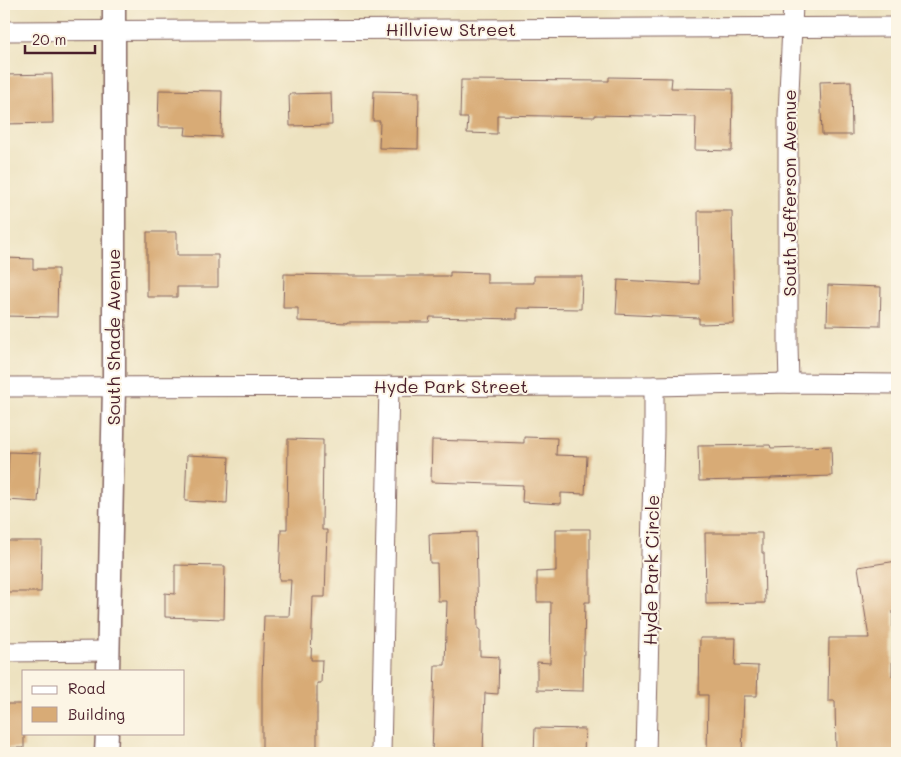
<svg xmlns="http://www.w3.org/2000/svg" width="901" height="757" viewBox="0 0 901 757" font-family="Mali,sans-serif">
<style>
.building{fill:#d8ab76}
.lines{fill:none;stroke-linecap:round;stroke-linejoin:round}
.minor-casing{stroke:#83635f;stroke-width:21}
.tertiary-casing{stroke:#83635f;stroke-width:25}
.minor{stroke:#fff;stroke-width:19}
.tertiary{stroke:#fff;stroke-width:22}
.labels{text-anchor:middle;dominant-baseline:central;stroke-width:4;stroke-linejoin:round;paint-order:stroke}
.street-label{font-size:18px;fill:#4a1f2b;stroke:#fcf5e5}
</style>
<rect width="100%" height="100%" fill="#fcf5e5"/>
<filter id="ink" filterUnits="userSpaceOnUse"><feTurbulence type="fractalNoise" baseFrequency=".02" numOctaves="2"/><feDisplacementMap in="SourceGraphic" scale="10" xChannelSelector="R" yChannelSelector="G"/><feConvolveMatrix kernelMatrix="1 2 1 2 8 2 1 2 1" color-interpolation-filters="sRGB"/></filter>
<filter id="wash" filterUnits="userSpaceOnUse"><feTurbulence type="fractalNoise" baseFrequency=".0096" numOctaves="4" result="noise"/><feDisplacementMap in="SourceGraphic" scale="20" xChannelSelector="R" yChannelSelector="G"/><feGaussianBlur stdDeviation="1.12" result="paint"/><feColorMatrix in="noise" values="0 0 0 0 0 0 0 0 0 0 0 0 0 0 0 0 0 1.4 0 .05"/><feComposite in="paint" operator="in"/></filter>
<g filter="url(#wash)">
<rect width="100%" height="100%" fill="#ede2c0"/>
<g id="blocks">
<!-- building -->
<g class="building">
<polygon points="52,74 53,123 4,124 4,75"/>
<polygon points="609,77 672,78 671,88 733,89 732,151 695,150 696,117 595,115 595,117 497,115 497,134 467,133 468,118 460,118 461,80 609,81"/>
<polygon points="851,81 852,135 822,135 820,82"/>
<polygon points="159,90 222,91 221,137 185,135 186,127 158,127"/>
<polygon points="374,91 419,92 418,149 379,148 380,121 373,121"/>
<polygon points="331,93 332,125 290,126 289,94"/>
<polygon points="698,211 732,211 734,323 699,324 699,318 616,314 618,280 699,284"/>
<polygon points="147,232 177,232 177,255 218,255 218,287 177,287 177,297 147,297"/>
<polygon points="4,258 33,259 33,269 58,269 57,317 4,316"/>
<polygon points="450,272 487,273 487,283 534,283 534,276 582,276 581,309 517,308 517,319 430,317 429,322 347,322 347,323 298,321 298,308 283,308 284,274 348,275 348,276 450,276"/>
<polygon points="828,285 881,287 880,326 827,325"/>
<polygon points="524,437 557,438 556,455 587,456 585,494 561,493 561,504 522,502 523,485 431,482 432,440 524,443"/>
<polygon points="288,439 323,440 322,530 327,530 325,597 313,597 311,660 322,660 321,683 317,683 317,753 262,753 262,681 264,616 289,616 291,580 279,580 281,529 287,529"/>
<polygon points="770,445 771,448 831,446 832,476 771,478 771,479 699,481 698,446"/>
<polygon points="9,452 41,453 38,502 7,500"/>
<polygon points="187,455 229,457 227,503 185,501"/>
<polygon points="556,529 590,529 590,602 585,602 583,691 537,690 537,662 550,663 551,602 537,602 537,572 556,571"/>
<polygon points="476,532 478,629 480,629 480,656 499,657 498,694 485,693 483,753 432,753 435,665 445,665 447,601 438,601 437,563 430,563 429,534"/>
<polygon points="705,533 762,533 762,553 764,553 765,603 706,604"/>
<polygon points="6,541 42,541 41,592 5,592"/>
<polygon points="897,561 897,610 893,611 892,676 897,676 897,753 836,753 835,701 828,701 829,638 869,638 858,567"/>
<polygon points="175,565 225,566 224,619 165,617 165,593 175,594"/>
<polygon points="700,638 736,638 735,665 758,666 757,696 744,696 742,753 707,753 708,695 699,695"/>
<rect x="4" y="704" width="20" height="44"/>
<polygon points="535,728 585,729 584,753 534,753"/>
</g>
</g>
</g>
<g filter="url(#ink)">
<use href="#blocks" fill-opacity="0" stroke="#83635f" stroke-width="1"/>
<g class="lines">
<!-- minor casing -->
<g class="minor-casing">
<g id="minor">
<polyline points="4,31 897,27"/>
<polyline points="789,383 788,345 788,115 793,4"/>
<polyline points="4,387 654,386 789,383 897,384"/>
<polyline points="4,652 109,651"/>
<polyline points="381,753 389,386"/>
<polyline points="646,753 654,433 654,386"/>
</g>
</g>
<!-- tertiary casing -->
<g class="tertiary-casing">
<g id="tertiary">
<polyline points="108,671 114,387 114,4"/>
<polyline points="106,753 107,733"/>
</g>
</g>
<!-- minor -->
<use href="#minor" class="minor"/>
<!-- tertiary -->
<use href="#tertiary" class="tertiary"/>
</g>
</g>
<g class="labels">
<!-- street labels -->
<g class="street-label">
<text x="451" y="29">Hillview Street</text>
<text transform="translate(789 193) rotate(-90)">South Jefferson Avenue</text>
<text transform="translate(113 337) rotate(-90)">South Shade Avenue</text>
<text x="451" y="386">Hyde Park Street</text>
<text transform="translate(651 570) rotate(-89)">Hyde Park Circle</text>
</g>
</g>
<!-- margin -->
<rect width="901" height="757" fill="none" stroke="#fcf5e5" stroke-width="20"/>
<!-- legend -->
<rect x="22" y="670" width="162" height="65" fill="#fcf5e5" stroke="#b59f9b"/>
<rect x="32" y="686" width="25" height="8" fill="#ffffff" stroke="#b59f9b"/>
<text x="68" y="694" font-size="15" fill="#4a1f2b">Road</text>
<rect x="32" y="707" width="25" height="15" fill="#d8ab76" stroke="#b59f9b"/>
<text x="68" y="720" font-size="15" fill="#4a1f2b">Building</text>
<!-- scale -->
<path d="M25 45v8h70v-8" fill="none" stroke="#4a1f2b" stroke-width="2.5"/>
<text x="32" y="45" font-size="15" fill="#4a1f2b" stroke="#fcf5e5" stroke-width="4" paint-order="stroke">20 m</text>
</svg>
